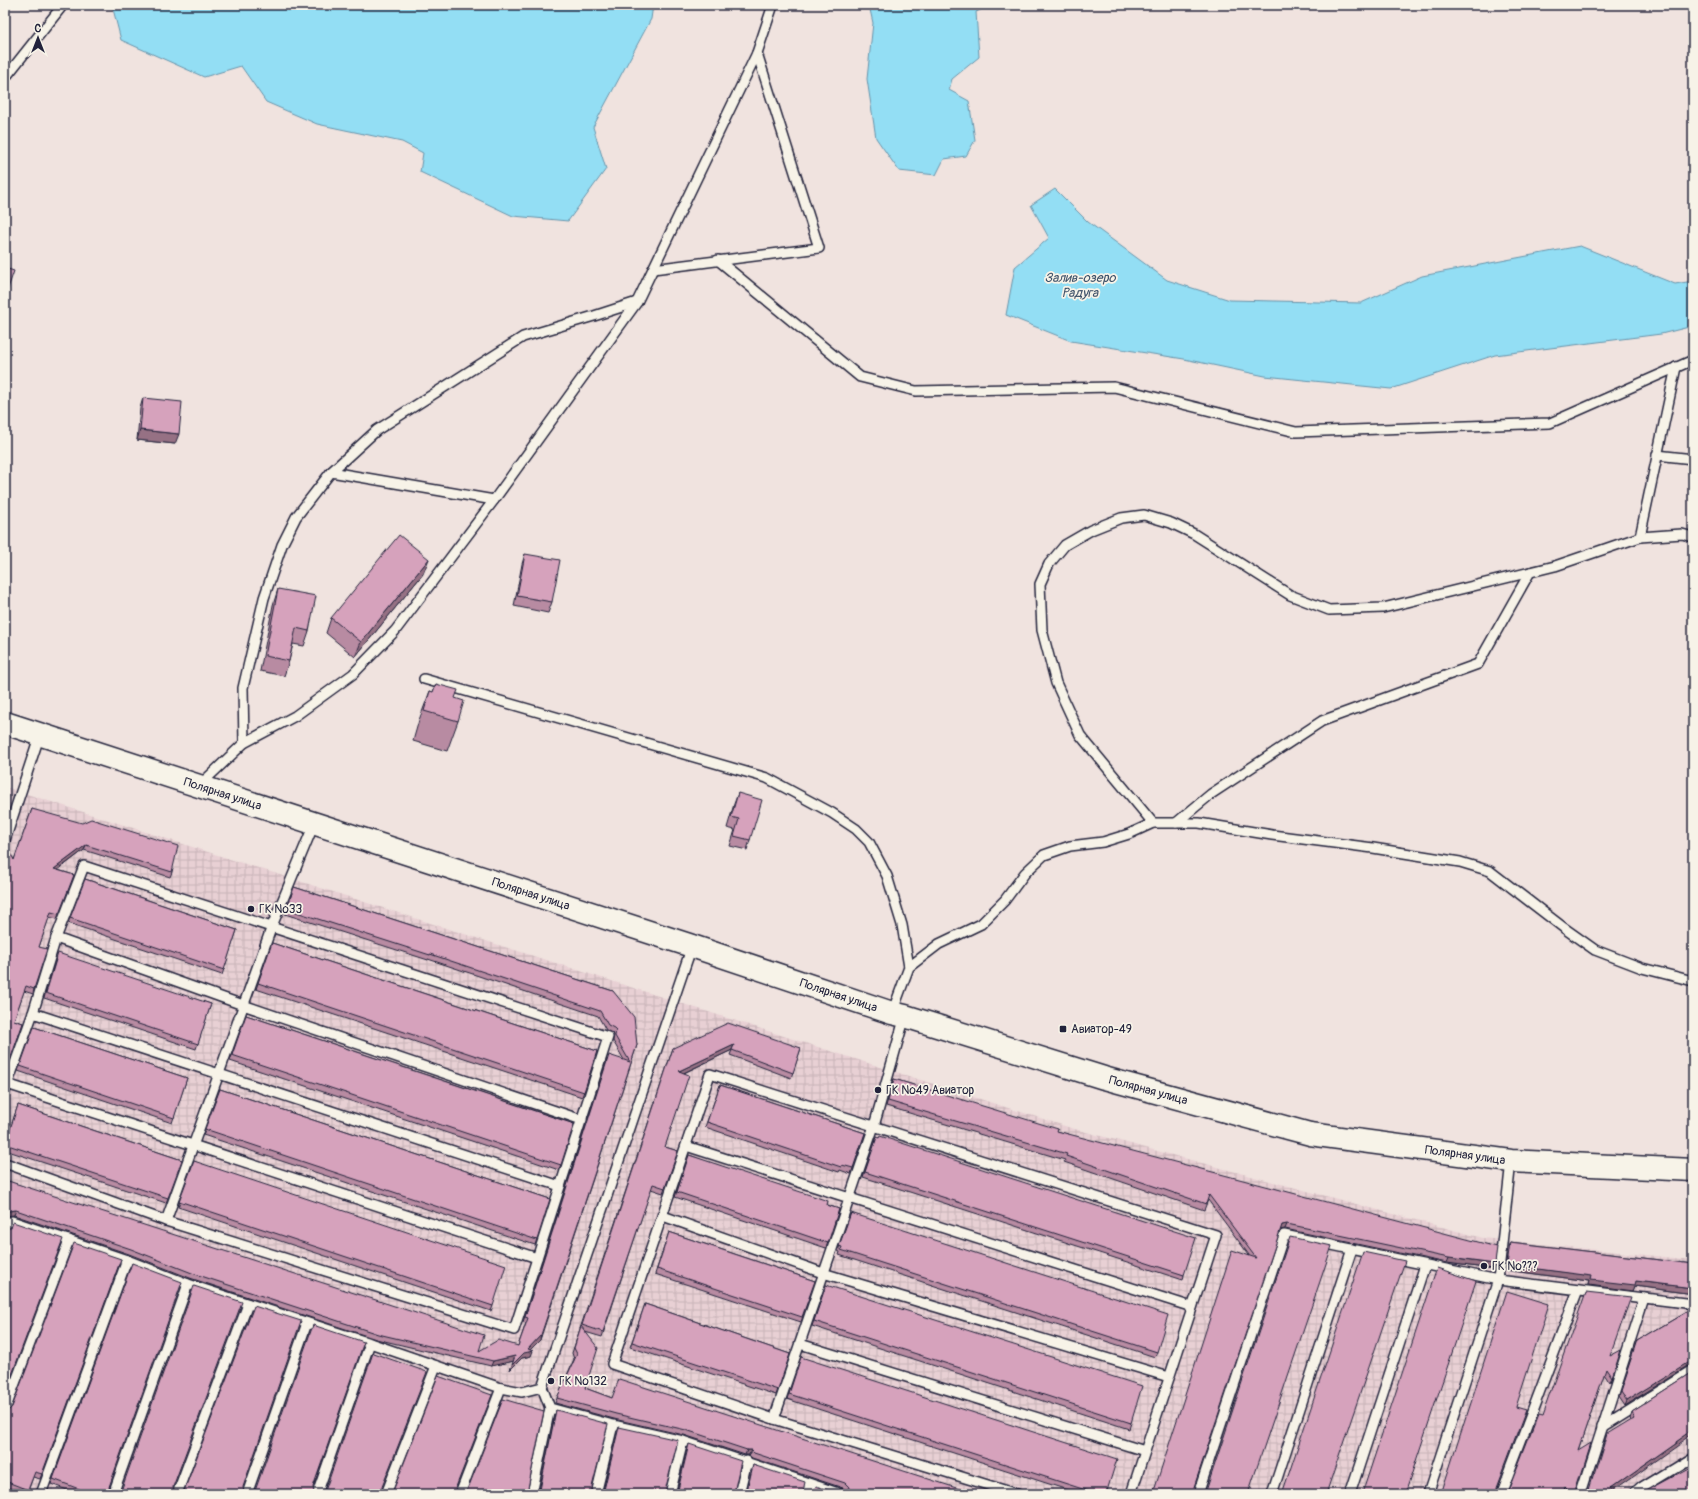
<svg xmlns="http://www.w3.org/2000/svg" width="1698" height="1499" viewBox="0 0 1698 1499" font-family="Pangolin,sans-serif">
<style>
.industrial{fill:url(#industrial-grid)}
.water{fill:#93def4;stroke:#6693aa}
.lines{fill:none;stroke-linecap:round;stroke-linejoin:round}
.lane-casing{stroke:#22223b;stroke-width:12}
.secondary-casing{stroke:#22223b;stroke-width:25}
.lane{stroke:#f7f3e8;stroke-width:9}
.secondary{stroke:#f7f3e8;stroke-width:22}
.wall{fill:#b88ba2;stroke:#22223b}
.shaded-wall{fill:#967184;stroke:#22223b}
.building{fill:#d6a2bc;stroke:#22223b}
.poi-dot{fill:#22223b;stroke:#f7f3e8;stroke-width:1.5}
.labels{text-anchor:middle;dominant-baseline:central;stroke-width:3.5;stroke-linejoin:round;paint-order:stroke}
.street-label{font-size:12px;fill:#22223b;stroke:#f7f3e8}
.poi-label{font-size:12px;fill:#22223b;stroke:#f7f3e8;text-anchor:start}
.water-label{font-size:13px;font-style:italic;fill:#3e5169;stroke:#f7f3e8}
</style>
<defs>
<pattern id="industrial-grid" width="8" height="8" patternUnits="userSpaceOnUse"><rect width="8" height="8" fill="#e8d0d4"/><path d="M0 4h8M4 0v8" fill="none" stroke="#c7b2b7"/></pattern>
</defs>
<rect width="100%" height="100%" fill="#f0e3df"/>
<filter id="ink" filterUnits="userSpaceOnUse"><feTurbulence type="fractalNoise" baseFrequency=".025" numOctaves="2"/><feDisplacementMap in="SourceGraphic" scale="8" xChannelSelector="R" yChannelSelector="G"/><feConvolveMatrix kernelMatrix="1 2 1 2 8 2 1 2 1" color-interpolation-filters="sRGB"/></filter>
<g filter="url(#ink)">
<!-- industrial -->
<polygon class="industrial" points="5,787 1071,1128 1483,1238 1693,1260 1693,1494 5,1494"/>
<!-- water -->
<g class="water">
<polygon points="112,5 653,5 651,19 593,127 606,169 568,221 513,216 420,172 423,153 402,142 317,124 266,102 241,66 204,77 121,40"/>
<polygon points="869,5 991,5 976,12 979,57 952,79 949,90 969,101 975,140 966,156 944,159 936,175 899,171 876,138 867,79 873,23"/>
<polygon points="1055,189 1088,222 1167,280 1230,300 1361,303 1422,276 1580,246 1675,284 1693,281 1693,326 1661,334 1495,355 1391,389 1265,376 1184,359 1071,341 1006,315 1015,267 1049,238 1031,205"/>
</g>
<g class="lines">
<!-- lane casing -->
<g class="lane-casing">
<g id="lane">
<polyline points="5,78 63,5"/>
<polyline points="718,260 860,377 916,391 1114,387 1296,432 1550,423 1693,360"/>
<polyline points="653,269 819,248 757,53"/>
<polyline points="1657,455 1693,459"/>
<polyline points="331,472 494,500"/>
<polyline points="1640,537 1676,367"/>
<polyline points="424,679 767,778 832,813 856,829 869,842 887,876 902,925 909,967"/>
<polyline points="244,743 243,688 264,598 282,545 296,517 331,472 377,430 523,337 594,316 637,302"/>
<polyline points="200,785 244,743 295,716 353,674 395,631 494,500 637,302 757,53 773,5"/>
<polyline points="1153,823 1080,735 1056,683 1042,630 1040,584 1049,564 1065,545 1091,530 1121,518 1144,515 1171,523 1194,534 1290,595 1329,610 1383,608 1555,566 1640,537 1682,534 1693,537"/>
<polyline points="1176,823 1211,794 1322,721 1478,664 1530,572"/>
<polyline points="5,840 40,734"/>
<polyline points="56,938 243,1005 582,1120"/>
<polyline points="33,1013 560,1186"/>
<polyline points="892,1013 909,967 939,944 981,924 1005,900 1025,873 1044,855 1070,846 1103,842 1129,834 1153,823 1199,823 1272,835 1373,848 1460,862 1490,871 1564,928 1595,950 1642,968 1693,981"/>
<polyline points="7,1084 537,1258"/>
<polyline points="5,1091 33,1013 56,938 84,866 608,1037 514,1330 166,1221 5,1163"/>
<polyline points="686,1146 1192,1307"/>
<polyline points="663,1216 823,1273 1169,1377"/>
<polyline points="166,1221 272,926 314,824"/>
<polyline points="5,1228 7,1222 12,1221 127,1260 188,1284 370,1343 501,1388 522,1392 542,1387 692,946"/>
<polyline points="800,1344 1145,1451"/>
<polyline points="542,1387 550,1408 613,1425 683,1441 841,1494"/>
<polyline points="5,1410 69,1240"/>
<polyline points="774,1419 874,1126 905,1016"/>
<polyline points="1602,1427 1693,1370"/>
<polyline points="41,1494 127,1260"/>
<polyline points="113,1494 188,1284"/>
<polyline points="177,1494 248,1304"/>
<polyline points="247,1494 307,1323"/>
<polyline points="317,1494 370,1343"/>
<polyline points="386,1494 436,1366"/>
<polyline points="460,1494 501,1388"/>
<polyline points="532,1494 550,1408"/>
<polyline points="596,1494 613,1425"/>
<polyline points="670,1494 683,1441"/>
<polyline points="739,1494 747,1461"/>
<polyline points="807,1494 810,1484"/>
<polyline points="1017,1494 774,1419 612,1364 710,1074 1216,1235 1131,1494"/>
<polyline points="1198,1494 1284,1235 1498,1280 1693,1304"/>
<polyline points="1272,1494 1352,1249"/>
<polyline points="1350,1494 1425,1265"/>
<polyline points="1428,1494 1498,1280 1511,1161"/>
<polyline points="1501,1494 1578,1290"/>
<polyline points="1581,1494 1644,1298"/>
<polyline points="1634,1494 1642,1487 1693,1456"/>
</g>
</g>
<!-- secondary casing -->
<g class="secondary-casing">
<g id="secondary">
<path id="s1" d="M5 723 692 946 892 1013 905 1016 1104 1078 1310 1134 1511 1161 1693 1170"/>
</g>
</g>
<!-- lane -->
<use href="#lane" class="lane"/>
<!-- secondary -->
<use href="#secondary" class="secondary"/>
</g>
<!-- wall -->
<g class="wall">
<polygon points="143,398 175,444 137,440 140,408"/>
<polygon points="525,554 552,602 548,613 514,606 522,564"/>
<polygon points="423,574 355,657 326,633 331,618"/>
<polygon points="278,589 309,631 304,646 293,644 289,661 284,676 260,671 273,605"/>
<polygon points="436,684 455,698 458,721 447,751 413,741 419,720 430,691 433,692"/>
<polygon points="738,793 750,840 747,850 730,846 735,830 727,828 734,804"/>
<polygon points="32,809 172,872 170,877 84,850 58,870 74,875 57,919 49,917 39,947 34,989 33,994 24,991 14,1020 23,1023 7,1068 5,1067 5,843 14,860"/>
<polygon points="85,879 237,930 222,975 68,923"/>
<polygon points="294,887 613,991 637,1045 540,1340 530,1350 531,1356 522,1358 510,1370 514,1361 491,1366 376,1339 190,1278 129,1254 14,1215 6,1216 5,1217 5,1180 479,1351 518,1346 526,1323 523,1322 607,1060 624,1060 613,1041 614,1035 612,1033 606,1030 598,1016 428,959 428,960 285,914"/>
<polygon points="272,943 597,1051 582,1097 256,989"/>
<polygon points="56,958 211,1004 196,1049 44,998"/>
<polygon points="246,1015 574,1124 559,1170 230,1061"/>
<polygon points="34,1027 187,1078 172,1123 18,1071"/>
<polygon points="673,1048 801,1048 791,1078 730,1055 732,1050 684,1073 665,1147 678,1151 663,1193 651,1189 602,1337 585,1332 585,1388 612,1398 975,1494 847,1494 847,1492 843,1488 752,1458 749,1455 745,1455 684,1435 614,1419 555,1403 574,1359 572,1353"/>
<polygon points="894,1079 1057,1131 1493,1269 1447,1263 1285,1229 1280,1230 1194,1487 1195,1493 1153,1494 1249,1255 1208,1200 1204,1210 1064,1162 1065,1160 886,1106"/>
<polygon points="720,1085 865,1133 851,1174 840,1170 839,1172 705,1127"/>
<polygon points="220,1089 550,1199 535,1245 203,1135"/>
<polygon points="18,1105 182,1160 166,1203 5,1150 5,1145"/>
<polygon points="877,1137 1184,1275 1183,1280 863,1177"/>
<polygon points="689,1155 839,1209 826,1248 675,1197"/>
<polygon points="194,1161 493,1306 491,1311 178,1207"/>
<polygon points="851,1213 1157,1352 1155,1357 839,1255 840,1252 838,1251"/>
<polygon points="669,1232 815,1281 801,1322 655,1274"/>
<polygon points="1510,1242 1693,1264 1693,1294 1635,1286 1633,1291 1589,1285 1590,1281 1505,1270 1508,1247"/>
<polygon points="121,1259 40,1479 33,1477 27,1494 24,1494 5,1487 5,1410 8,1411 12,1407"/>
<polygon points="132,1263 109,1487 110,1492 112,1494 78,1494 51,1484"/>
<polygon points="826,1285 1131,1423 1129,1429 812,1326"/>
<polygon points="645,1304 790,1354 776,1395 630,1347"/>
<polygon points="1693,1308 1693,1365 1690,1365 1624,1406 1618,1397 1637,1341"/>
<polygon points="1610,1356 1612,1378 1610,1383 1604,1374 1578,1451 1577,1491 1580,1494 1564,1494 1564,1493 1506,1494 1508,1491 1542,1415"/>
<polygon points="801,1357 1106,1494 1080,1494 787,1399"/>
<polygon points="1693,1372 1588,1491 1631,1418 1630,1417 1632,1411"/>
<polygon points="556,1410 592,1487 592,1491 539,1491 555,1415"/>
<polygon points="619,1427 666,1487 666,1491 603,1491 617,1432"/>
<polygon points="689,1444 735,1488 736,1493 677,1491 687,1449"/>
<polygon points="753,1465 803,1491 746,1492"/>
</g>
<!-- shaded-wall -->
<g class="shaded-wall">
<polygon points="140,430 179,434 175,444 137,440"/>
<polygon points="429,559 423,574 355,657 361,642"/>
<polygon points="86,845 84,850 52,874 54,869"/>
<polygon points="734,1045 732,1050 677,1076 679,1071"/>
<polygon points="16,1210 14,1215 6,1216 5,1217 5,1213 8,1211"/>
<polygon points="1287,1224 1285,1229 1280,1230 1282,1225"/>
<polygon points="1449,1258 1495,1264 1493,1269 1447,1263"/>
<polygon points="1507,1265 1693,1288 1693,1294 1635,1286 1633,1291 1589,1285 1590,1281 1505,1270"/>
<polygon points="541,1335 540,1340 528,1352 533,1351 531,1356 522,1358 510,1370 512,1365"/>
<polygon points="515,1356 514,1361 491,1366 493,1361"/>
<polygon points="1692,1360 1693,1360 1693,1365 1690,1365 1624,1406 1626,1401"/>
<polygon points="1693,1430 1693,1434 1608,1494 1609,1489"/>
<polygon points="747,1450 751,1450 749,1455 745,1455"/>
</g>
<!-- building -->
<g class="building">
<polygon points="5,268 14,271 5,297"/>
<polygon points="143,398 182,402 179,434 140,430"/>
<polygon points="399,535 429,559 361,642 331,618"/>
<polygon points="525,554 560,560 552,602 517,596"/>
<polygon points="278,589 316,596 309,631 296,628 289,661 265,656"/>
<polygon points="436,684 458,690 455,698 464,701 458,721 424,711 430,691 433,692"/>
<polygon points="738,793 762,800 750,840 734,836 739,819 731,817"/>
<polygon points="32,809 82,823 91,819 178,846 172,872 86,845 54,869 74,875 59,914 51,912 39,947 47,949 34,989 26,986 14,1020 23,1023 9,1063 5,1061 5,843 14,860"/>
<polygon points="85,879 237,930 224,970 70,918"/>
<polygon points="294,887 613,991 634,1017 637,1045 541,1335 528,1349 533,1351 524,1353 512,1365 515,1356 493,1361 378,1334 192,1273 131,1249 16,1210 8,1211 5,1213 5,1180 484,1335 479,1351 498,1340 518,1346 528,1318 525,1317 609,1055 630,1062 615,1036 616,1030 614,1028 608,1025 600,1011 430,954 430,955 287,909"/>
<polygon points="272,943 597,1051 584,1092 258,983"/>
<polygon points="58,953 211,1004 198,1044 46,993"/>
<polygon points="246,1015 574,1124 561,1165 232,1055"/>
<polygon points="728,1023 801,1048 793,1073 732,1050 734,1045 679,1071 689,1075 665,1147 678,1151 665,1188 653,1184 603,1332 582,1325 673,1048"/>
<polygon points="34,1027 187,1078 174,1118 20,1066"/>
<polygon points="894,1079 1058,1129 1057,1131 1497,1247 1495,1264 1449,1258 1287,1224 1282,1225 1194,1487 1195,1493 1197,1494 1153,1494 1232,1250 1256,1258 1209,1195 1206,1204 1066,1156 1067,1154 888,1101"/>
<polygon points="720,1085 865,1133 853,1168 842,1165 841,1167 707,1122"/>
<polygon points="220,1089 550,1199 537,1240 205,1129"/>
<polygon points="18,1105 182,1160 168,1198 5,1144"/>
<polygon points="880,1136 1196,1238 1184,1275 865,1172 877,1137 879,1138"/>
<polygon points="689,1155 828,1201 827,1205 839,1209 828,1243 677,1192"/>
<polygon points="194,1161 506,1265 493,1306 179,1201"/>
<polygon points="851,1213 1168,1315 1157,1352 841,1250 842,1247 839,1246"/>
<polygon points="13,1222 63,1239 5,1393 5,1228 11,1228"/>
<polygon points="669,1232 815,1281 802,1317 657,1269"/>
<polygon points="1290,1237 1332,1246 1248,1494 1202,1494 1204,1494 1206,1491"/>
<polygon points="1510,1242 1693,1264 1693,1288 1636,1281 1635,1285 1591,1280 1592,1276 1507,1265"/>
<polygon points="74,1243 121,1259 42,1474 35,1472 28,1490 5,1481 5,1410 8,1411 12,1407"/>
<polygon points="1363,1252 1405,1261 1326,1494 1282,1494"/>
<polygon points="132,1263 182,1282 109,1487 110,1492 112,1494 92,1494 53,1479"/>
<polygon points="1437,1268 1476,1281 1405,1494 1362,1494"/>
<polygon points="826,1285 1142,1386 1131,1423 814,1321"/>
<polygon points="194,1286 242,1302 173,1487 174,1492 176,1494 167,1494 165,1493 165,1494 117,1494 118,1494 121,1491"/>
<polygon points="1507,1291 1549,1304 1516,1407 1526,1410 1497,1487 1498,1492 1500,1494 1441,1494"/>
<polygon points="1586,1292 1631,1297 1610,1356 1621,1350 1612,1378 1606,1369 1578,1451 1591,1443 1577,1487 1577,1491 1580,1494 1571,1494 1565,1488 1563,1494 1505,1494 1506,1494 1508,1491 1538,1414 1542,1415"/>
<polygon points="645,1304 790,1354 778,1390 632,1342"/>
<polygon points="254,1306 301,1321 243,1487 244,1492 246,1494 181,1494 182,1494 184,1491"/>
<polygon points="1693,1308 1693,1360 1626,1401 1620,1392 1637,1341"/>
<polygon points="313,1325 364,1342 313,1487 314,1492 316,1494 251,1494 252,1494 255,1491"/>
<polygon points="581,1326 598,1348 585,1388 612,1398 619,1379 975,1494 845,1494 847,1494 848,1491 849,1487 845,1483 754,1453 751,1450 747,1450 686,1430 616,1414 557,1398 577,1354 574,1348"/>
<polygon points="373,1353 427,1372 382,1487 383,1492 385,1494 321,1494 322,1494 325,1491"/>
<polygon points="801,1357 1117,1459 1106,1494 1098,1494 789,1394"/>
<polygon points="1693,1372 1693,1430 1609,1489 1612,1494 1585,1494 1589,1491 1607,1433 1635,1416 1632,1411"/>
<polygon points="438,1376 492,1395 456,1487 457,1492 459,1494 390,1494 391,1494 393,1491"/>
<polygon points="503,1399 544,1411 528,1488 528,1491 532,1494 464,1494 465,1494 467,1491"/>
<polygon points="556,1410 608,1424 592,1487 592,1491 595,1494 536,1494 540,1490"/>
<polygon points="619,1427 678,1440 666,1487 666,1491 669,1494 600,1494 604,1490"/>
<polygon points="689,1444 741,1461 735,1488 736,1493 738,1494 674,1494 678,1490"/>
<polygon points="753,1465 805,1482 803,1491 807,1494 743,1494 747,1491"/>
<polygon points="1693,1465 1693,1494 1639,1494"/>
<polygon points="816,1486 839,1494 810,1494 813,1493"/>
</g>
</g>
<!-- markers -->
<g class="poi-dot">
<circle cx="251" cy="909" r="4"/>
<rect x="1059" y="1025" width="8" height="8" rx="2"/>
<circle cx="878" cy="1090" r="4"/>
<circle cx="1484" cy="1266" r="4"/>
<circle cx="551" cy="1381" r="4"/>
</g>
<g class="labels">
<!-- street labels -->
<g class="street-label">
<text stroke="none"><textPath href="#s1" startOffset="229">Полярная улица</textPath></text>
<text stroke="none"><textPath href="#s1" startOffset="553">Полярная улица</textPath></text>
<text stroke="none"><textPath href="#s1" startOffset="877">Полярная улица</textPath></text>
<text stroke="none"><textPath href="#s1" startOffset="1201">Полярная улица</textPath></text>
<text stroke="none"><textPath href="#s1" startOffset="1525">Полярная улица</textPath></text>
</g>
<!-- poi labels -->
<g class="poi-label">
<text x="259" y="909">ГК №33</text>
<text x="1071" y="1029">Авиатор-49</text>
<text x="886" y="1090">ГК №49 Авиатор</text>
<text x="1492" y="1266">ГК №???</text>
<text x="559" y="1381">ГК №132</text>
</g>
<!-- water labels -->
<g class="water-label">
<text x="1080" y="278">Залив-озеро<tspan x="1080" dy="15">Радуга</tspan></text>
</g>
</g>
<!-- margin -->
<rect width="1698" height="1499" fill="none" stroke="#f7f3e8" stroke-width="20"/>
<rect x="10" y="10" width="1678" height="1479" fill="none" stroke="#22223b" stroke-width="1.5" filter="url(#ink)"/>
<!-- north arrow -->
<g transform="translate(38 38)" stroke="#f7f3e8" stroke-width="3" paint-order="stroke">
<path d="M0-3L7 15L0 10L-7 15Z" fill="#22223b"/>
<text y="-6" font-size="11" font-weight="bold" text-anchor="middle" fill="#22223b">С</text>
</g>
</svg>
